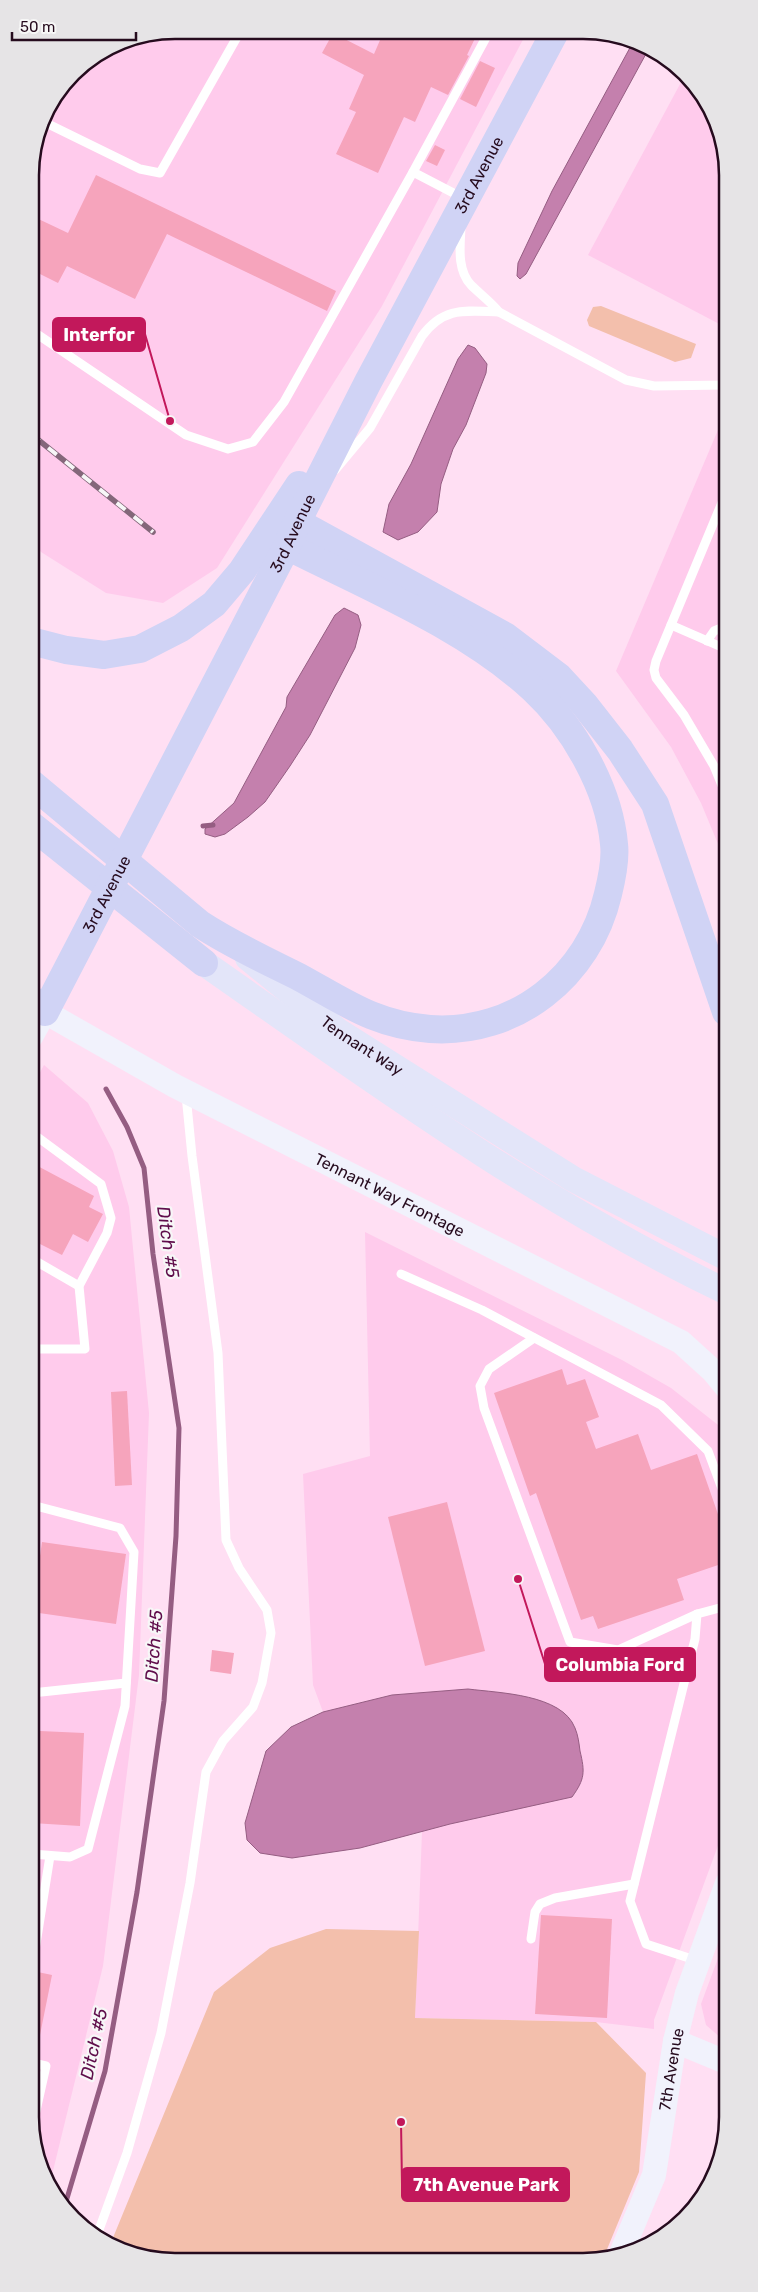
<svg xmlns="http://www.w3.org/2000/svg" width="758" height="2292" viewBox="0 0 758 2292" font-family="Rubik,sans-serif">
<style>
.built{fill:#ffcbec}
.green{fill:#f3bfac}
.water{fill:#c480ad;stroke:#955d82}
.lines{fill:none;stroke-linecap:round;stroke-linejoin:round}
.stream{stroke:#955d82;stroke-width:5}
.building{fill:#f6a4bc}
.lane{stroke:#fff;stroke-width:9}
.secondary{stroke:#f1f2fc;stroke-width:24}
.primary{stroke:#e3e5f9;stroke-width:26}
.highway{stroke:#d0d3f5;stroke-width:28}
.rail-casing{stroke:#84677a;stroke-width:5.5}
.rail{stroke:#f7f7f7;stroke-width:4;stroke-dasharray:11;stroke-linecap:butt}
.labels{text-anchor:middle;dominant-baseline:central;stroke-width:4.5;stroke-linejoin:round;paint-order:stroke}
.street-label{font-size:16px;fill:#260b1e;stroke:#f7f7f7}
.water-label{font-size:18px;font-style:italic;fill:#5f0d4b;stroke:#f7f7f7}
.rim{fill:none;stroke:#260b1e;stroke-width:2.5}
.leader{fill:none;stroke:#c2185b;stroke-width:2}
.callout-dot{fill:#c2185b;stroke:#f7f7f7;stroke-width:2}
.callout{fill:#c2185b;stroke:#c2185b;stroke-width:2}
.callout-label{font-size:18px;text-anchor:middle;font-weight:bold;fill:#fff}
</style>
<rect width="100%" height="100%" fill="#ffdff3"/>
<!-- built -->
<g class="built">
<polygon points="175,30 527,32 382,306 217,568 163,603 106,593 41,552 31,537 30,165 45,111 79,66 120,41"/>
<polygon points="686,73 725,147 725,327 588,255"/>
<polygon points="726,411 726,863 701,803 671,747 616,671"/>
<polygon points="44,1065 88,1103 113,1151 129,1207 149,1413 139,1675 103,1966 51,2179 33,2145 31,1089"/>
<polygon points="365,1232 622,1360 671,1388 727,1432 727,1821 654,2020 654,2029 596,2022 415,2018 422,1831 450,1824 575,1727 560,1710 546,1702 392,1695 323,1712 313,1685 303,1474 370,1456"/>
<polygon points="727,1934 728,2041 721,2038 706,2025 701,2004"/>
</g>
<!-- green -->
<g class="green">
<polygon points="601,306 696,344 691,358 675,362 589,326 587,320 593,307"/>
<polygon points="326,1929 419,1931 415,2018 596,2022 646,2073 639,2172 603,2259 147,2259 110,2245 214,1992 270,1948"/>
</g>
<!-- water -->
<g class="water">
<polygon points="632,44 647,52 526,274 520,279 517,276 518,263 552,191"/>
<polygon points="468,345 475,348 487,364 486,373 466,425 453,449 441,484 437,512 418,532 398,540 383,532 389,504 411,464 458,359"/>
<polygon points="344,608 358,615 361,625 355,648 310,735 290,766 265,802 248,817 225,834 215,837 205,834 205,829 234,803 286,707 287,697 335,615"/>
<path d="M468 1689C499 1693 562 1694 575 1728 578 1735 579 1743 580 1751 585 1772 585 1779 572 1797L450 1824 360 1848 292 1858 260 1853 247 1840 245 1823 266 1751 291 1727 323 1712 392 1695Z"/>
</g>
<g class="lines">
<!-- stream -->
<g class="stream">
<polyline points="203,826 213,825"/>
<polyline points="65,2205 105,2071 137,1892 164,1701 176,1536 179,1428 153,1254 144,1168 127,1127 106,1089"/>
</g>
</g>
<!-- building -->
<g class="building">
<polygon points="384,31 478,32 467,55 469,56 448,95 431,87 415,122 404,117 378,173 336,154 356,112 349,109 364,75 322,53 333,33 374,54"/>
<polygon points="480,61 495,68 476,107 460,99"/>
<polygon points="435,145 445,150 437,166 426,161"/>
<polygon points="96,175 336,291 327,311 167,234 135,299 67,266 58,283 30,269 30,215 68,233"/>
<polygon points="32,1163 94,1196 89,1207 103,1214 88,1242 73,1234 62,1255 32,1240"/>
<polygon points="562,1369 567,1385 585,1379 599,1417 586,1422 596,1449 638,1434 651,1470 697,1454 727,1540 727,1562 677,1579 684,1600 598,1629 593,1616 581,1620 536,1493 530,1496 494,1393"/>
<polygon points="127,1391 132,1485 115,1486 111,1392"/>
<polygon points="447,1502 485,1651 425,1666 388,1517"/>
<polygon points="42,1542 126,1554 116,1624 32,1612"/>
<polygon points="212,1650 234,1653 231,1674 210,1671"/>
<polygon points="40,1731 84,1733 80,1826 32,1823 32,1752 39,1753"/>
<polygon points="541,1915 612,1919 607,2018 535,2014"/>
<polygon points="33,1971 52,1975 39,2040 33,2039"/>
</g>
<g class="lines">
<!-- lane -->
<g class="lane">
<polyline points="42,121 140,169 160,173 241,30"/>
<polyline points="463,198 413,172 489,32"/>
<path d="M461 228C460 247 457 270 471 285 480 294 491 302 499 312L626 380 654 386 726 385"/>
<polyline points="725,251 725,255"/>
<polyline points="31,330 186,435 228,449 253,442 284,402 413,172"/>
<path d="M335 470 370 428 422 336C444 306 466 311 499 312"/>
<polyline points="726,493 656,661 654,670 656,678 684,715 714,766 726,795"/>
<polyline points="671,625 726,649"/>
<polyline points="707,641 714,631 726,626"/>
<polyline points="32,1133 101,1184 111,1218 107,1233 79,1286 85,1349 32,1349"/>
<polyline points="32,1259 79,1286"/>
<polyline points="401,1274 482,1310 661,1405 708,1451 727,1502"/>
<polyline points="534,1338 489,1369 480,1386 484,1408 570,1642 618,1650 697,1614"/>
<polyline points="32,1505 120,1528 134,1552 125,1706 88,1849 70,1857 32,1854"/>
<polyline points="32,1693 126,1683"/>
<polyline points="531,1939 535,1912 540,1904 555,1898 634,1884"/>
<polyline points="32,1950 35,1950 50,1856"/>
<polyline points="698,1961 646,1944 630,1901 695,1639 697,1614 727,1606"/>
<polyline points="33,2063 46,2066 33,2124"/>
<polyline points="96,2238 127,2153 161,2033 190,1883 206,1772 223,1741 253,1707 262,1683 271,1633 267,1610 239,1568 226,1540 218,1353 192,1156 186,1095"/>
</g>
<!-- secondary -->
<g class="secondary">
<path id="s1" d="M31 1037 45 1012 175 1086 681 1342 713 1371 727 1388"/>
<polyline points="675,2041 728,2063"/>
<path id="s2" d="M620 2256 654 2175 675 2041 687 1993 727 1883"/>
</g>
<!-- primary -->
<g class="primary">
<path id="s3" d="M248 958 338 1031 573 1179 727 1258"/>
<path d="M204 963C373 1081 540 1203 727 1292"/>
</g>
<!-- highway -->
<g class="highway">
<polyline points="297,522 505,636 559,677 584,704 620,750 655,804 726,1012"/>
<polyline points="31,641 66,650 104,655 140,649 181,628 214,604 242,571 299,485"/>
<path d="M31 783 200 924C232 945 265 960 299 977 345 1002 375 1025 430 1029 516 1035 589 976 608 894 612 878 616 860 614 844 609 788 573 726 533 689 466 627 368 587 287 546"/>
<polyline points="31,825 204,963"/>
<path id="s4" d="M31 999 45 1012 287 546 297 522 368 382 555 32"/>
</g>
<!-- rail casing -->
<g class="rail-casing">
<polyline id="rail" points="31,434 153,532"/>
</g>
<!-- rail -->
<use href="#rail" class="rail"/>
</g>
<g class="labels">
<!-- street labels -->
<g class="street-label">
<text stroke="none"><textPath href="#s4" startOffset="962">3rd Avenue</textPath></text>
<text stroke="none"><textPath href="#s4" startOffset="558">3rd Avenue</textPath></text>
<text stroke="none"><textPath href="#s4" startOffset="152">3rd Avenue</textPath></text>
<text stroke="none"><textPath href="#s3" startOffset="144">Tennant Way</textPath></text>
<text stroke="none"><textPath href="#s1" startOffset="419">Tennant Way Frontage</textPath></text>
<text stroke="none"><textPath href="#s2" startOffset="195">7th Avenue</textPath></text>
</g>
<!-- water labels -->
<g class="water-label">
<text transform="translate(168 1242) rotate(82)">Ditch #5</text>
<text transform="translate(154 1646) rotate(-86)">Ditch #5</text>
<text transform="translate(94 2044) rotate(-78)">Ditch #5</text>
</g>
</g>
<!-- crop -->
<path d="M0 0H758V2292H0ZM175 39H583A136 136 0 0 1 719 175V2117A136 136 0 0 1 583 2253H175A136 136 0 0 1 39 2117V175A136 136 0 0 1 175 39Z" fill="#e6e4e6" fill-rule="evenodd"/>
<path class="rim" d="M175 39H583A136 136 0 0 1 719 175V2117A136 136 0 0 1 583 2253H175A136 136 0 0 1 39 2117V175A136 136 0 0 1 175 39Z"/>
<!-- callouts -->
<path class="leader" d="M170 421L145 334M518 1579L545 1664M401 2122L402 2184"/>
<g class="callout-dot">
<circle cx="170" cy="421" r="5"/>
<circle cx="518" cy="1579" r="5"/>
<circle cx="401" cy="2122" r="5"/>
</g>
<g class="callout">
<rect x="53" y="318" width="92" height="33" rx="5"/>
<rect x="545" y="1648" width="150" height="33" rx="5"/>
<rect x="402" y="2168" width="167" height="33" rx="5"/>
</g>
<g class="callout-label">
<text x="99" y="341">Interfor</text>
<text x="620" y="1671">Columbia Ford</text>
<text x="486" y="2191">7th Avenue Park</text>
</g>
<!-- scale -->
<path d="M12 32v8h124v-8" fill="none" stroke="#260b1e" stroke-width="2.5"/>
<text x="20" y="32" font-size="15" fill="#260b1e" stroke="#f7f7f7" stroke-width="4" paint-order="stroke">50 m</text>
</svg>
